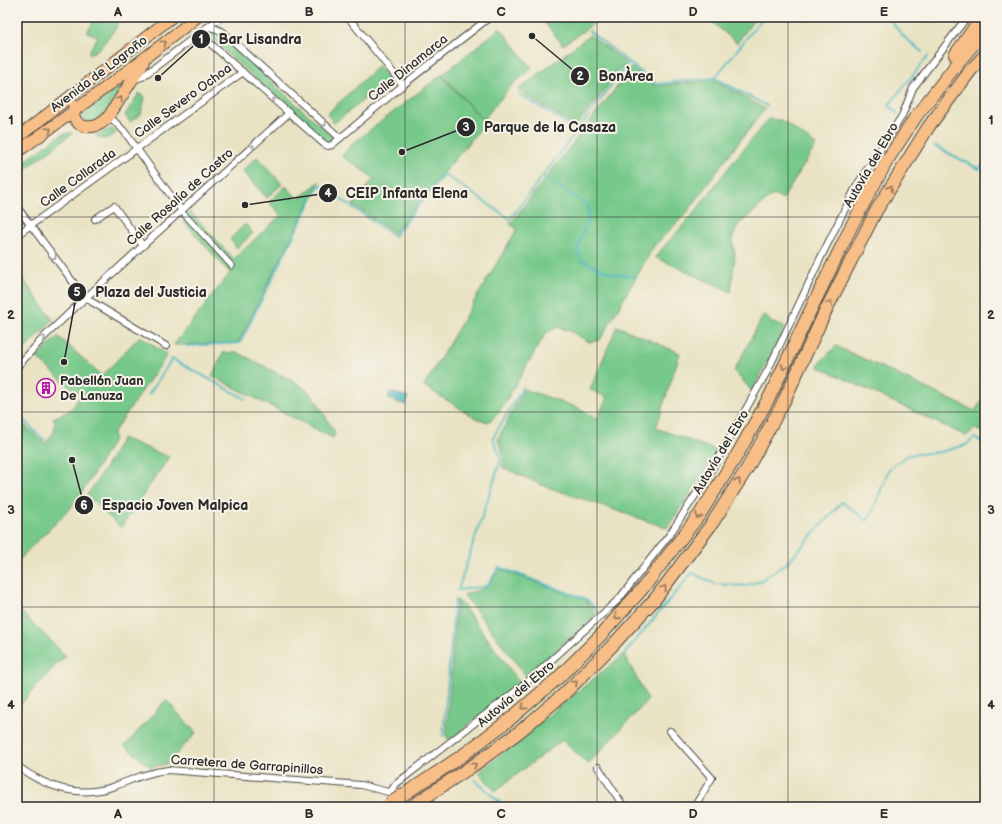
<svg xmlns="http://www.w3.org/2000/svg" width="1002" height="824" viewBox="0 0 1002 824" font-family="'Balsamiq Sans',sans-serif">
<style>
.green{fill:#77c98b;stroke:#517a5b}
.water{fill:#4bbac1;stroke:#3b7276}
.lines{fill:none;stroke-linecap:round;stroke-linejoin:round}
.stream{stroke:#4bbac1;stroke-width:2}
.pedestrian-casing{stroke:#484742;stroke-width:7}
.minor-casing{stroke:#484742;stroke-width:8}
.trunk-casing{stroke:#484742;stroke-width:13}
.motorway-casing{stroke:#484742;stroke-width:14}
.pedestrian{stroke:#fff;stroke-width:5}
.minor{stroke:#fff;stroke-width:6}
.trunk{stroke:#f7be87;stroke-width:11}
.motorway{stroke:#f7be87;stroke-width:12}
.motorway-bridge-casing{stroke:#484742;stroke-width:14;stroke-linecap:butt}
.motorway-bridge{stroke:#f7be87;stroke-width:12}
.oneway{stroke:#917459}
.oneway2{stroke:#a0a0a0}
.grid{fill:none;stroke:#2b2b2b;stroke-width:1;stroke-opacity:0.55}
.labels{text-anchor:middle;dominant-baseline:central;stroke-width:4;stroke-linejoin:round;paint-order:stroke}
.street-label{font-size:13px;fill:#2b2b2b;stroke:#f7f3e8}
.poi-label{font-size:13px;font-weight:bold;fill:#2b2b2b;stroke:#f7f3e8;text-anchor:start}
.leader{fill:none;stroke:#2b2b2b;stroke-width:1.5}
.callout-dot{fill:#2b2b2b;stroke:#f7f3e8;stroke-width:1.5}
.mark-label{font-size:12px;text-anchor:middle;font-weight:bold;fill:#fff}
.callout-label{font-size:14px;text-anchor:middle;font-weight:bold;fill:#2b2b2b;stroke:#f7f3e8;stroke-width:4;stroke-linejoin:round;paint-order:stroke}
.neatline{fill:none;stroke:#2b2b2b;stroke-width:1.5}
.grid-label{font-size:13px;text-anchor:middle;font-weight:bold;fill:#2b2b2b}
</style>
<rect width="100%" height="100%" fill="#f7f3e8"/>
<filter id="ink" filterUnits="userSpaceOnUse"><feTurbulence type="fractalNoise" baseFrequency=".025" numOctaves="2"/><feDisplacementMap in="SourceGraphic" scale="8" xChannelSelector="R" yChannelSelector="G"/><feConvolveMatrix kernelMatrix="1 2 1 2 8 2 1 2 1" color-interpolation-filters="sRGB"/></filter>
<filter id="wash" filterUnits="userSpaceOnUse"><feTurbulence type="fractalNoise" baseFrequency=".012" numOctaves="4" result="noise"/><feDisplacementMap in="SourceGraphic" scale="16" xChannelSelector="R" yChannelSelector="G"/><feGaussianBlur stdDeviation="0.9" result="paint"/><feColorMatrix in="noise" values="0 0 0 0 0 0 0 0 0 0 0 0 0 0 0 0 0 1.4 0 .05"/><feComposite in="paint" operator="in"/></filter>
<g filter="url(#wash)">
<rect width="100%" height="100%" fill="#e9e3c4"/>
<!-- green -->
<g class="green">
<polygon points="96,17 114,17 118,19 116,28 100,48 95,51 89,55 89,51 98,36 87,32"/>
<polygon points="540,17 597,17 599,20 563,45"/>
<polygon points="706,17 756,17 737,43"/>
<polygon points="500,28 532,68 511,86 483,120 442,75"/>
<polygon points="209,30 215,31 328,133 332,138 332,141 329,142 326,141 211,39 207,36 206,34"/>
<polygon points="590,35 626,63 576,126 518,90"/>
<polygon points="378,66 389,80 334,123 327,114"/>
<polygon points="631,67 656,86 715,80 765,109 728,156 687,213 654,246 600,340 589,342 570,331 558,327 546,333 498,414 488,422 477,419 424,386 517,229 510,224 620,83"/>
<polygon points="441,75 485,123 394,233 353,205 374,178 342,156 352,144"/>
<path d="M126 81C119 92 105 121 91 122 86 122 83 119 80 116Z"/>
<polygon points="139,93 145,97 141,114 130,122 125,115"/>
<polygon points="768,119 781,120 816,145 783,199 773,195 738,225 732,239 735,254 731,292 655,257 695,212 733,162"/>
<path d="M110 129H113L116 133C107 139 105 141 95 135H98Z"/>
<polygon points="69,133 73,133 17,175 17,167 62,134"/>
<polygon points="257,157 282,184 267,198 242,171"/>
<polygon points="320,181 238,343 174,345 230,273 182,220 190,212 234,259 281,215 269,202 286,186 298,199"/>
<polygon points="245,224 253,233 237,248 230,239"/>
<polygon points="17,271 53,320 17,357 17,346 19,343 17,341"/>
<polygon points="764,314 772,323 785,327 752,391 734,371"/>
<polygon points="617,326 680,353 656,428 718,451 667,528 542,485 502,467 504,458 498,439 524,389 579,408 580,410 598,418 607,397 590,390"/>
<path d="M58 336 102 376 140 336 167 355 113 433 114 439 88 483 70 509 27 551 17 563V425L19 422 24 425 45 444C51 436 59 428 53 418 71 411 72 410 81 393L75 392 37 358Z"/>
<polygon points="836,346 975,411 985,395 985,433 975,429 966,436 817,366"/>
<polygon points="237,352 302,386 314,397 335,433 333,438 212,376 223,353"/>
<polygon points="122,438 169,457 121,528 87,495 106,467"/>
<polygon points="500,569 586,600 596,615 527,677 464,595 487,587"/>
<polygon points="457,600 462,604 520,683 449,740 446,736"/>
<polygon points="17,608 66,656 55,666 17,708"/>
<polygon points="624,654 648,700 588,764 562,740 495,791 479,772"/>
<polygon points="166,700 196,733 167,764 150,767 125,746"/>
</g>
<!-- water -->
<polygon class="water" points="390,392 408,397 406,405 388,399"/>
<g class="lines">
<!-- stream -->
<g class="stream">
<polyline points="888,17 903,36 922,52"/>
<polyline points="589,31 656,84 715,78 763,17"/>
<polyline points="715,78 767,106"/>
<polyline points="519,94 578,130"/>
<polyline points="898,114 889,105 928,56"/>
<polyline points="935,146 979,169 985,163"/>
<polyline points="543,176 588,205 588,220 577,249 581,260 610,273 634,277"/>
<polyline points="186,346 240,343 318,187 321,185 394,236 444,174 510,219 629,62"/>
<polyline points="523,387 493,438 501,459 458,590 487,586 499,567 588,600 598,613"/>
<polyline points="149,394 172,359 246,399"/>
<polyline points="17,421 19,420 26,422 35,432 45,440"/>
<polyline points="624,654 692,573 716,584 746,586 760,581 787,563 842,502 867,521 873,511 889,469 908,455 940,452 966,445 974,438 983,442 985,445"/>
<polyline points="443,736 455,600"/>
<polyline points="475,780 505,807"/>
</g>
</g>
</g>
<g filter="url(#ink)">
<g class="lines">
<!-- pedestrian casing -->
<g class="pedestrian-casing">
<polyline id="pedestrian" points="185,215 232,266"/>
</g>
<!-- minor casing -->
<g class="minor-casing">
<g id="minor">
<polyline points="348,17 403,85"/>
<polyline points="207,27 214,28 223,32 340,138"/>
<polyline points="204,30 203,35 204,38 324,144 328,146 332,145 403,85 490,17"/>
<polyline points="133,80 142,77 221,17"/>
<polyline points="109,116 124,131 132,142 182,211"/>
<polyline points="17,207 82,294 92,302 166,346"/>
<polyline points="95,219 114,206 143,246"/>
<polyline points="17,235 243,72"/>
<polyline points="17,367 44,337 81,302 289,113"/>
<polyline points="670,731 712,778 694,807"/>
<path d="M17 766C47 788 79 799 115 786 134 779 148 772 168 770L361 785 392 793"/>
<polyline points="598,767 624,807"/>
<polyline points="390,792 396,784 526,683 619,599 670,534 708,476 768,370 822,255 857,185 902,116 913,88 967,17"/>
<polyline points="401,796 430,805 434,807"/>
</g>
</g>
<!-- trunk casing -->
<g class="trunk-casing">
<g id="trunk">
<path d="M74 106C69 130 97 133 109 116L143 63"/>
<polyline points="17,138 172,17"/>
<path d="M17 152C78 109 138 64 197 17"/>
</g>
</g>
<!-- motorway casing -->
<g class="motorway-casing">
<g id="motorway">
<polyline points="955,55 982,17"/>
<polyline points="432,776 463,755 509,720 558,678 601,635 643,588 700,514 736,457 770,396 813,305 853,223 888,159 917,115 961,59 985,31"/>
<polyline points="442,786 471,767 519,732 565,693 611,647 655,599 713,522 748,467 783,403 826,310 876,211 929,126 971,70 985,55"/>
</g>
</g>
<!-- pedestrian -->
<use href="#pedestrian" class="pedestrian"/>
<!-- minor -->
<use href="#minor" class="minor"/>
<!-- trunk -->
<use href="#trunk" class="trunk"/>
<!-- motorway -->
<use href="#motorway" class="motorway"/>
<!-- motorway-bridge casing -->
<g class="motorway-bridge-casing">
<g id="motorway-bridge">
<polyline points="389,804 432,776"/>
<polyline points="411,807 442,786"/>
</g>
</g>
<!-- motorway-bridge -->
<use href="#motorway-bridge" class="motorway-bridge"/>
</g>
<!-- one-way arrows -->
<defs><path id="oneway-chevron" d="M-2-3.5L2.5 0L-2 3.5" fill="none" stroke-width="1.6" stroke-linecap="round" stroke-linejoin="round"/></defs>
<g class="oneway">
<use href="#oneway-chevron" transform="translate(164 43) rotate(-39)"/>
<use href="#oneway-chevron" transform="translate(120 99) rotate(-57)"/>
<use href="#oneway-chevron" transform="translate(49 130) rotate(-36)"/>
<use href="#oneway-chevron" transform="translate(890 188) rotate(-59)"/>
<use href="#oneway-chevron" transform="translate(830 303) rotate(-63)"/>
<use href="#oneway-chevron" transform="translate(784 367) rotate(115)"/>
<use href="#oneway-chevron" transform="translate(738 481) rotate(-58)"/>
<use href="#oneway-chevron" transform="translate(698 516) rotate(126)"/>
<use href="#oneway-chevron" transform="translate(664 588) rotate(-53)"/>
<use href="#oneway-chevron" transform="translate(617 617) rotate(132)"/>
<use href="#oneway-chevron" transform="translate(575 683) rotate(-45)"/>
<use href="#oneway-chevron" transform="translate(524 707) rotate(139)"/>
<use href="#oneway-chevron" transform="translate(474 765) rotate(-36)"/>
</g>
<g class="oneway2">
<use href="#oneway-chevron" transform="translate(274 100) rotate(-138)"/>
<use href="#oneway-chevron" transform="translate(324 124) rotate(42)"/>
<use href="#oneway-chevron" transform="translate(252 147) rotate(-42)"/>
<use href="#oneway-chevron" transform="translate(54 257) rotate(54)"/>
<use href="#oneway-chevron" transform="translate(43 338) rotate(-46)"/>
</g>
</g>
<!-- grid -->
<path class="grid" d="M214 17V807M405 17V807M597 17V807M788 17V807M17 217H985M17 412H985M17 607H985"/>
<!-- icons -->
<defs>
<g id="building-ring" transform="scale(1)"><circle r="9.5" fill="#f7f3e8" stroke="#b5179e" stroke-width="1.5"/><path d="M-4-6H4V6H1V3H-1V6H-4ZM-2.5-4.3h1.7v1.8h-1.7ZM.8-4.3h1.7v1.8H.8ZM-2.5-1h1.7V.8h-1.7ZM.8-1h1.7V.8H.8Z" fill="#b5179e"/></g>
</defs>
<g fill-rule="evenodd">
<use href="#building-ring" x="46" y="388"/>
</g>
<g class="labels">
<!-- street labels -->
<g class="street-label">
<text transform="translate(408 68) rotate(-39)">Calle Dinamarca</text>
<text transform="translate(99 74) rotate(-37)">Avenida de Logroño</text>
<text transform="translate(183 101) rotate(-36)">Calle Severo Ochoa</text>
<text transform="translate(871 165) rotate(-60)">Autovía del Ebro</text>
<text transform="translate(78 178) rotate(-36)">Calle Collarada</text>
<text transform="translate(180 197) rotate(-42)">Calle Rosalía de Castro</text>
<text transform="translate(721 452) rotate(-59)">Autovía del Ebro</text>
<text transform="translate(516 694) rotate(-40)">Autovía del Ebro</text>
<text transform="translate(247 765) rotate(4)">Carretera de Garrapinillos</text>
</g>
<!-- poi labels -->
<g class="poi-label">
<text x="60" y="381">Pabellón Juan<tspan x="60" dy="15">De Lanuza</tspan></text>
</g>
</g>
<!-- callouts -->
<path class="leader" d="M158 78L201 39M532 36L580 76M402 152L466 127M245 205L328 193M64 362L77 292M72 460L84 505"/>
<g class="callout-dot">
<circle cx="158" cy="78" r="4"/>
<circle cx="532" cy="36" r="4"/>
<circle cx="402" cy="152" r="4"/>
<circle cx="245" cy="205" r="4"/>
<circle cx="64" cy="362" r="4"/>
<circle cx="72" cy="460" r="4"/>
<circle cx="201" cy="39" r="10"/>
<circle cx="580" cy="76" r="10"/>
<circle cx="466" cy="127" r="10"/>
<circle cx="328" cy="193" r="10"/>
<circle cx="77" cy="292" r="10"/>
<circle cx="84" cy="505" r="10"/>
</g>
<g class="mark-label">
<text x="201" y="43">1</text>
<text x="580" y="80">2</text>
<text x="466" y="131">3</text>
<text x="328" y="197">4</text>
<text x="77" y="296">5</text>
<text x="84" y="509">6</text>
</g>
<g class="callout-label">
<text x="260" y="44">Bar Lisandra</text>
<text x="626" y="81">BonÀrea</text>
<text x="550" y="132">Parque de la Casaza</text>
<text x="407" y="198">CEIP Infanta Elena</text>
<text x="151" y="297">Plaza del Justicia</text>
<text x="175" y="510">Espacio Joven Malpica</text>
</g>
<!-- margin -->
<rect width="1002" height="824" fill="none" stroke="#f7f3e8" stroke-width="44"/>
<rect x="22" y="22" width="958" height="780" class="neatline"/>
<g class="grid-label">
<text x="118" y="16">A</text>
<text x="309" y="16">B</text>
<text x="501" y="16">C</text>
<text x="693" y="16">D</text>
<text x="884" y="16">E</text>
<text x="11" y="124">1</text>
<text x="991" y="124">1</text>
<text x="11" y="319">2</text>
<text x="991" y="319">2</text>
<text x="11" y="514">3</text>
<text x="991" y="514">3</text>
<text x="11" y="709">4</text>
<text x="991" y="709">4</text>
<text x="118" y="818">A</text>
<text x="309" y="818">B</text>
<text x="501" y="818">C</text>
<text x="693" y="818">D</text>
<text x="884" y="818">E</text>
</g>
</svg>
